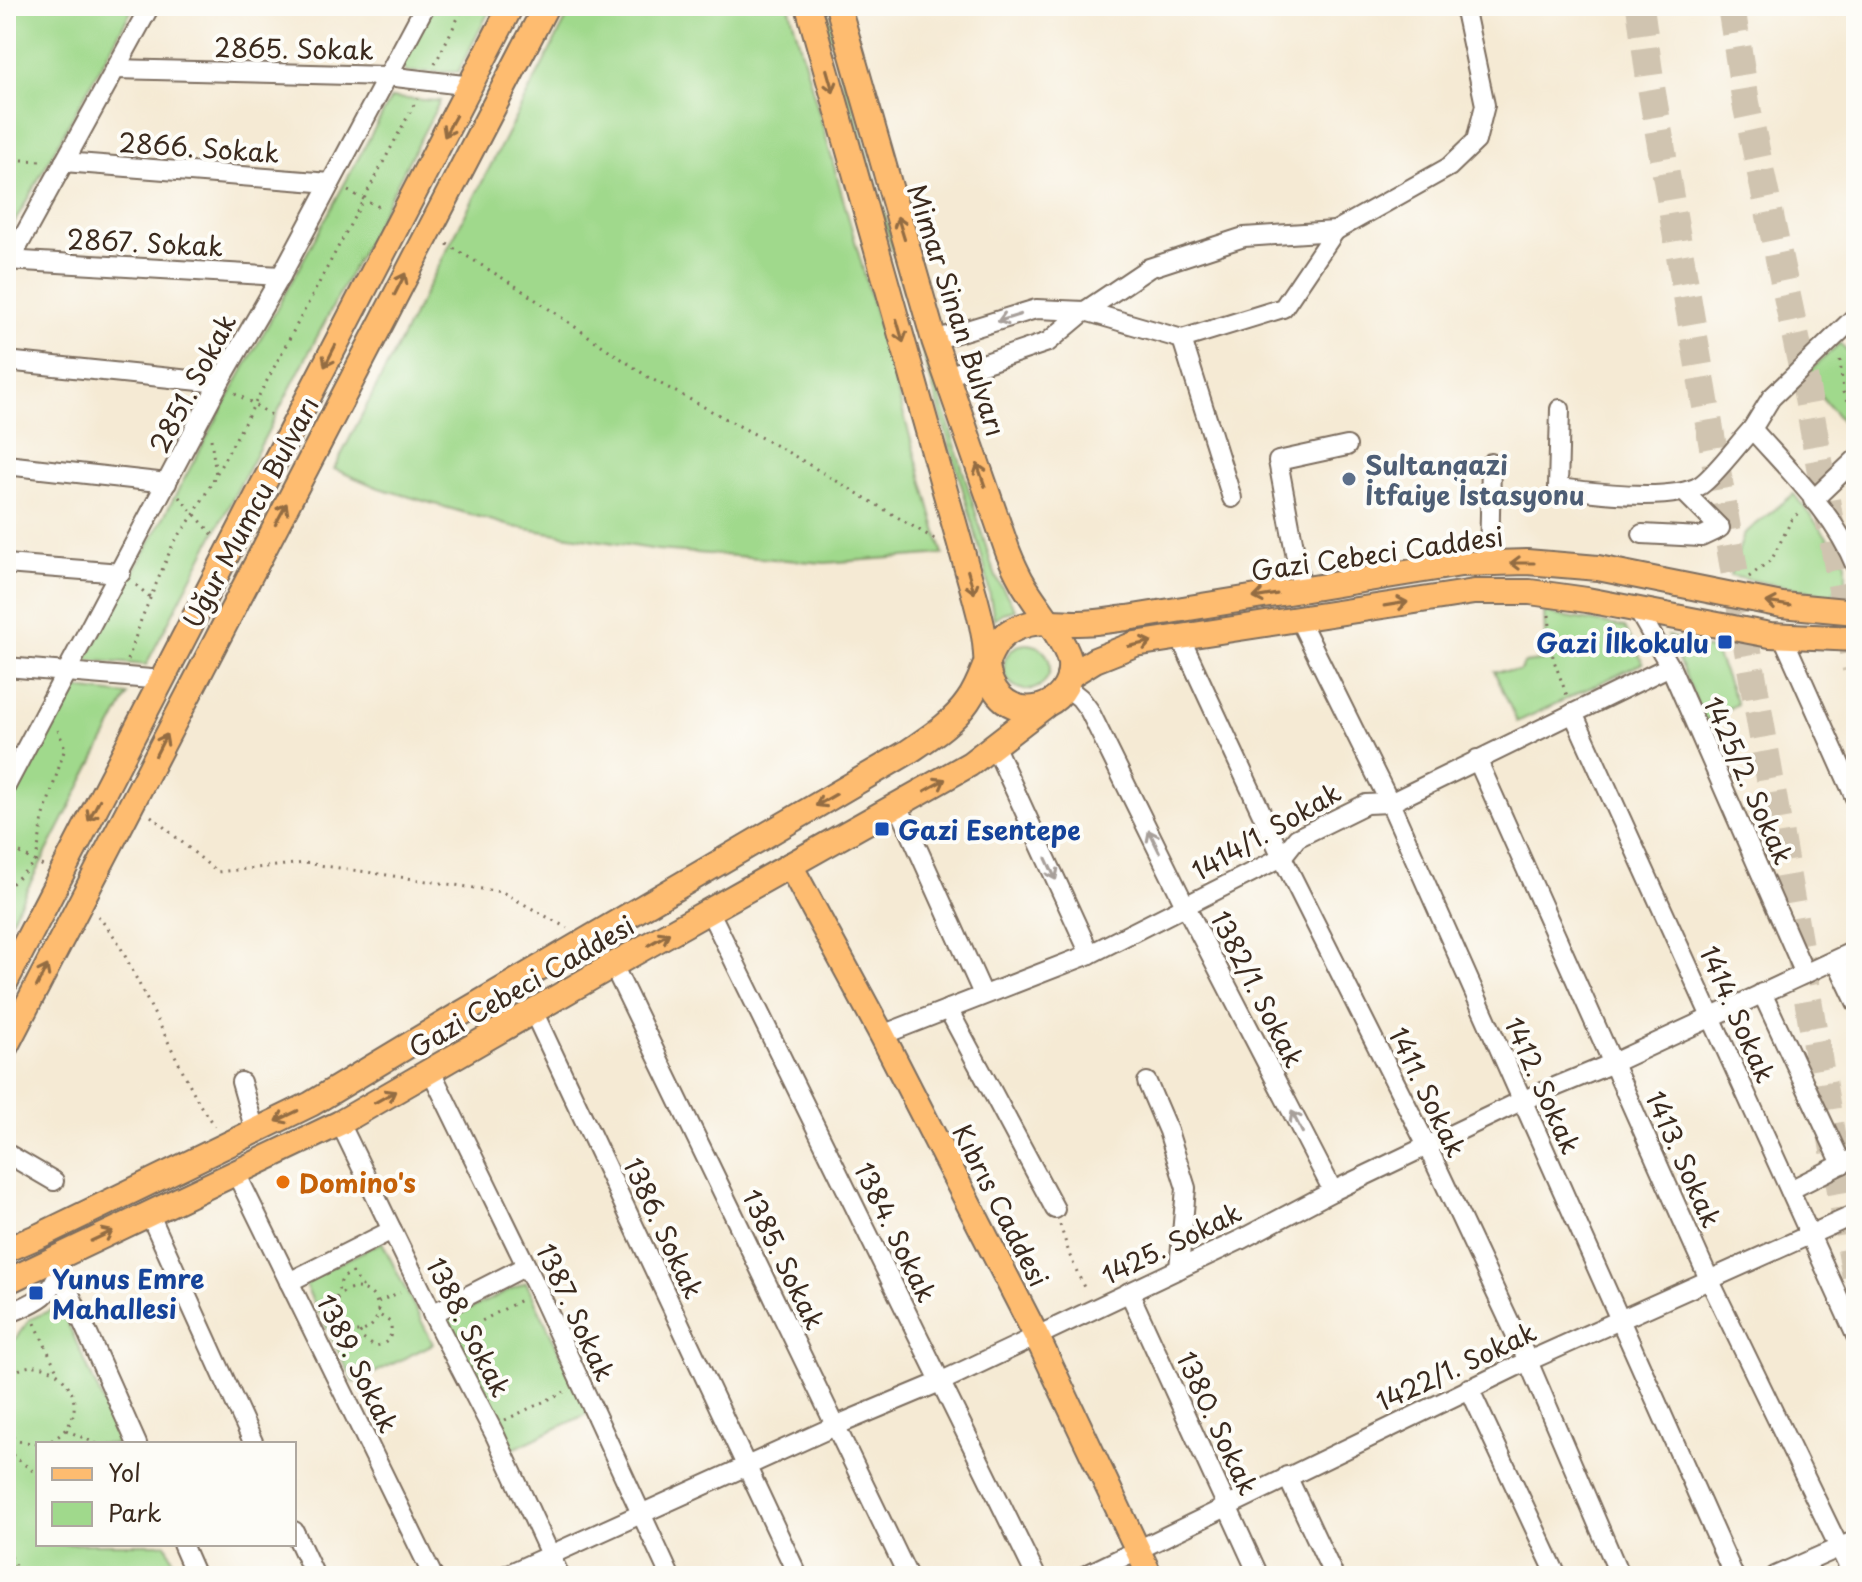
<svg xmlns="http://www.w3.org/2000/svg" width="1862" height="1582" viewBox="0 0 1862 1582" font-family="'Playpen Sans',sans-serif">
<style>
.green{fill:#a0d98c;stroke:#6e8255;stroke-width:2}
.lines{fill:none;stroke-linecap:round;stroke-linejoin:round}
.highway-tunnel{stroke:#d0c4b0;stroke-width:28;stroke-dasharray:28 14;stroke-linecap:butt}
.minor-casing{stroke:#7c6d5e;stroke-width:22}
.major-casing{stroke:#7c6d5e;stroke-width:28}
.path{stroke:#7c6d5e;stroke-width:3;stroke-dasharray:2 6;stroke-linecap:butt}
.minor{stroke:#fff;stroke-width:18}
.major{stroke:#febc70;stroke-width:24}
.oneway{stroke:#936c43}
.oneway2{stroke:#a79f9a}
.service-dot{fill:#5c6f8a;stroke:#fdfcf7;stroke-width:3}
.transit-dot{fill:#1a4fb4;stroke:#fdfcf7;stroke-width:3}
.food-dot{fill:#e8710a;stroke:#fdfcf7;stroke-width:3}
.labels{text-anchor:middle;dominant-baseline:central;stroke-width:8;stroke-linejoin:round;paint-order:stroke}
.street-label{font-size:26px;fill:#3b2a1e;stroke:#fdfcf7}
.service-label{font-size:26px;font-weight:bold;fill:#4e5e75;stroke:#fdfcf7;text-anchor:start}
.transit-label{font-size:26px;font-weight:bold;fill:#164399;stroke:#fdfcf7;text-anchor:start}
.food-label{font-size:26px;font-weight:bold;fill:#c56008;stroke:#fdfcf7;text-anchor:start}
</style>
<rect width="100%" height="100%" fill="#fdfcf7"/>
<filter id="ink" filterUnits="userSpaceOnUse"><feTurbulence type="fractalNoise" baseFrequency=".0125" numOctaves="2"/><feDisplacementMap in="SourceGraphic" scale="16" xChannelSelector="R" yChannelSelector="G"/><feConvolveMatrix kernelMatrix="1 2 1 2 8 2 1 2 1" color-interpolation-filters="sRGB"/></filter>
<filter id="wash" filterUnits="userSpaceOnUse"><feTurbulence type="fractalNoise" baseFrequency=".006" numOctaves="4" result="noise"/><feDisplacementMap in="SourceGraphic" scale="32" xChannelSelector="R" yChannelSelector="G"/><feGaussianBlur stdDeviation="1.8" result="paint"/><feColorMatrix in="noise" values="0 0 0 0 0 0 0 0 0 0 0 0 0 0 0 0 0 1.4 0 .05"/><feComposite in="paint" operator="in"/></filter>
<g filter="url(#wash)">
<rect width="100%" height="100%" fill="#f5ead4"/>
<!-- green -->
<g class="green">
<polygon points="6,6 134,6 6,238"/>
<polygon points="434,6 492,6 458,72 406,72 401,64"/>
<polygon points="573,6 789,6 943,554 825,563 658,550 514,527 379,488 334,469"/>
<polygon points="820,6 826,6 882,204 991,563 997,579 1016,610 1003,613 994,619 985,568 966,500"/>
<polygon points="391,98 440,101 146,665 86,660"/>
<polygon points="1840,343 1856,363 1856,382 1848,390 1856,401 1856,438 1804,376"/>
<polygon points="1794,494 1846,562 1846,582 1830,595 1730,576 1744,534"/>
<polygon points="1544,613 1625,627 1643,663 1517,722 1494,671 1519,671 1525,663 1546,660"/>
<polygon points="1668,636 1715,651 1737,704 1705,721"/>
<circle cx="1027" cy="667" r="23"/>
<polygon points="68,688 128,695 6,930 6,799"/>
<polygon points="382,1242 433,1344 354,1383 303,1281"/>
<polygon points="526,1282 589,1413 507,1452 445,1321"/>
<polygon points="60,1306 122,1444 38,1444 38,1544 166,1544 179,1572 154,1576 6,1576 6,1351 30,1319"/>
</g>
</g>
<g filter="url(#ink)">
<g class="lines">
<!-- highway-tunnel -->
<g class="highway-tunnel">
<polyline points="1640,6 1651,87 1856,1278"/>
<polyline points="1731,6 1746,103 1804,376 1856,669"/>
</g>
<!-- minor casing -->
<g class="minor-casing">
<g id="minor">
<polyline points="115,69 387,76 472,86"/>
<polyline points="64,162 330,183"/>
<polyline points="6,260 281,276"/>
<polyline points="6,268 150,6"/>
<path d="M1856 316 1771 398 1752 429C1789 471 1835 514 1856 567"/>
<polyline points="1182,339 1232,498"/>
<polyline points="934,340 1036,309 1085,311 1182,339 1283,308 1335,231"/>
<polyline points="6,361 219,383"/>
<polyline points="947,376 1048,342 1085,311 1149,268 1244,237 1335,231 1449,167 1476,141 1485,105 1464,6"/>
<path d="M1560 409 1558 488C1591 492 1673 503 1701 485 1716 474 1738 444 1752 429"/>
<polyline points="6,465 167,483"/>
<polyline points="1813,500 1856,459"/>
<polyline points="1642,534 1701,537 1720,528 1684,492"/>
<polyline points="1489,563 1491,463"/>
<polyline points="6,564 121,573"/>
<polyline points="1302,590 1278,461 1347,446"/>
<polyline points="1638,611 1670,666 1805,974"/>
<polyline points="1299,619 1390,803 1734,1576"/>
<polyline points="1180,637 1282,857 1427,1146 1528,1361 1620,1576"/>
<polyline points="1783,637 1856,800"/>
<polyline points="6,667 163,680"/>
<polyline points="1065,686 1080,698 1089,710 1186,907 1333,1191"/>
<polyline points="1573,713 1856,1336"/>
<polyline points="995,747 1090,954"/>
<polyline points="1477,759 1709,1279 1853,1576"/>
<polyline points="6,786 219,383 281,276 425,6"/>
<polyline points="898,805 983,994"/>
<polyline points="709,910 1036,1576"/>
<polyline points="1836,960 1856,1002"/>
<polyline points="613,965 908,1576"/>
<polyline points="1762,993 1842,1164"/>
<polyline points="948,1009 1055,1209"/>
<polyline points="534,1013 798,1576"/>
<polyline points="882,1035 1090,954 1282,857 1297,838 1366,804 1390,803 1670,666"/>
<polyline points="431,1071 538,1290 670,1576"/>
<polyline points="241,1082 255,1131"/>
<polyline points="1147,1082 1168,1131 1186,1188 1179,1269"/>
<polyline points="340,1123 441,1331 494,1433 560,1576"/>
<polyline points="6,1153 54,1181"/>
<polyline points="236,1173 433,1576"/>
<polyline points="1790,1190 1856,1157"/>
<polyline points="150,1215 254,1444"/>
<polyline points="54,1258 137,1444"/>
<polyline points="289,1282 392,1230"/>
<polyline points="1129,1292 1259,1576"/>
<polyline points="432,1314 526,1266"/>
<path d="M6 1315C31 1303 51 1299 59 1271"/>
<polyline points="1469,1388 1557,1576"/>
<polyline points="1287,1476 1334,1576"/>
<polyline points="294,1531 315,1576"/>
<polyline points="182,1544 196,1576"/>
<polyline points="504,1576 835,1426 940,1382 1240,1240 1333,1191 1521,1101 1613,1063 1856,950"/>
<polyline points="1084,1576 1515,1367 1856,1214"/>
<polyline points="1775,1576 1856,1540"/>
</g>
</g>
<!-- major casing -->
<g class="major-casing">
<g id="major">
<path d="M808 6 971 583C976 600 981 618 984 636 987 651 985 671 992 684 1012 727 1073 709 1070 664 1069 644 1032 601 1021 580 1016 571 1012 562 1008 552L934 340 838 6"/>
<polyline points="1069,676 1095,660 1135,644 1474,592 1530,592 1587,600 1770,635 1856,639"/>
<polyline points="790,865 882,1035 1037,1337 1150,1576"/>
<polyline points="6,981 511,6"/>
<polyline points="6,1046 546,6"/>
<path d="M6 1250 41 1235 311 1104 457 1016 908 752C930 737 953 723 968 701 991 669 983 635 1029 624 1045 620 1063 623 1078 623 1095 623 1111 620 1127 618L1461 564 1527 562 1598 568 1782 605 1856 612"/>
<polyline points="6,1282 340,1123 613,965 970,764 1045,706"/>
</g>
</g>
<!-- path -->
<g class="path">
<polyline points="6,22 20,6"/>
<polyline points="435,64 464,6"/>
<polyline points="6,159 42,161"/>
<polyline points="348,191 381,208"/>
<polyline points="447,244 517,287 648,377 786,451 936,540"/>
<polyline points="1840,360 1843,392 1856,414"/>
<polyline points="235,393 273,416"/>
<polyline points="211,439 216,475"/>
<polyline points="179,497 214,536"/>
<polyline points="1749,577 1772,559 1791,521 1800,512"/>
<polyline points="136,585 151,598"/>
<polyline points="1549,615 1553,658 1567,696"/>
<polyline points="128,660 141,620 173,544 195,513 254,405 417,99"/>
<polyline points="151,816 217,872 305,863 502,892 567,928"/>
<polyline points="6,845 43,866"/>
<polyline points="6,889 36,861 43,818 65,748 58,730"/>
<polyline points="98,916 117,940 200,1105 214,1126"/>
<polyline points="1060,1225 1070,1256 1086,1292"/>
<polyline points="352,1272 364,1289"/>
<circle cx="356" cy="1310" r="22"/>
<polyline points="336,1298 342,1278 352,1273"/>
<polyline points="378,1302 400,1292"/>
<polyline points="35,1323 57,1371"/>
<path d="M360 1332 363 1339 374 1346C388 1345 394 1336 390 1322L378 1314"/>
<polyline points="461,1332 521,1300"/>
<path d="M6 1379C52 1334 111 1417 44 1444"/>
<polyline points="505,1420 564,1392"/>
<polyline points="66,1430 97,1444"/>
<polyline points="6,1432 18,1441 38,1444"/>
<polyline points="6,1450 38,1475"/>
<polyline points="6,1525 10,1555 21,1576"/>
</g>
<!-- minor -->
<use href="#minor" class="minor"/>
<!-- major -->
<use href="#major" class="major"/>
</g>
<!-- one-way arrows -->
<defs><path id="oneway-shaft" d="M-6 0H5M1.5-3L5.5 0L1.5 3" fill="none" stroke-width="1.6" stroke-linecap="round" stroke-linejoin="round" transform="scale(2)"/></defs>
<g class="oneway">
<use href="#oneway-shaft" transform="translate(830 81) rotate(74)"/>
<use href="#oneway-shaft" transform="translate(450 126) rotate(118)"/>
<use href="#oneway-shaft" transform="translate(901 228) rotate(-107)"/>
<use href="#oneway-shaft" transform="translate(400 284) rotate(-63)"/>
<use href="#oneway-shaft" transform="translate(900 331) rotate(74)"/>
<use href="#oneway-shaft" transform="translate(330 356) rotate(117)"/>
<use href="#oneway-shaft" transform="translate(981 475) rotate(-109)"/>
<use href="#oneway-shaft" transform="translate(281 514) rotate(-62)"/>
<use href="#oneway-shaft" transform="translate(1522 563) rotate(-180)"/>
<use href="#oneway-shaft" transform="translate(971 582) rotate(74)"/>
<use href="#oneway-shaft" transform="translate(1265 596) rotate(171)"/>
<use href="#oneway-shaft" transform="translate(1396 604) rotate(-9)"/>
<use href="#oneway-shaft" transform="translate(1778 604) rotate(-171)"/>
<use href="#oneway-shaft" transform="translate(1140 644) rotate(-12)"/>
<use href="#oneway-shaft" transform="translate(161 745) rotate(-63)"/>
<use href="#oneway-shaft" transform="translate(935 785) rotate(-29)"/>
<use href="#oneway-shaft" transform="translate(826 800) rotate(150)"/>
<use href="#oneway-shaft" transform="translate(94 810) rotate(118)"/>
<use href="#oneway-shaft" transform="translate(659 939) rotate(-30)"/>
<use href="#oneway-shaft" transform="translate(42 976) rotate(-63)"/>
<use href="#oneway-shaft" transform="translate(385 1097) rotate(-29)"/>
<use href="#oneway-shaft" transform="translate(287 1116) rotate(154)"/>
<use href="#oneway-shaft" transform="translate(102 1236) rotate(-25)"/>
</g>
<g class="oneway2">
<use href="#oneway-shaft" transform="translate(1009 318) rotate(163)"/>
<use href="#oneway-shaft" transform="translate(1154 841) rotate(-116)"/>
<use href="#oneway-shaft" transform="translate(1051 869) rotate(65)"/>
<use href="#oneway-shaft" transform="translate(1297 1122) rotate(-117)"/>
</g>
</g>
<!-- markers -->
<circle class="service-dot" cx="1349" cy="479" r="8"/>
<g class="transit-dot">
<rect x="1717" y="634" width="16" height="16" rx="4"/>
<rect x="874" y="821" width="16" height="16" rx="4"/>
<rect x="28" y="1285" width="16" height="16" rx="4"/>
</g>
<circle class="food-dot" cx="283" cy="1182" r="8"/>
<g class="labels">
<!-- street labels -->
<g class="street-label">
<text transform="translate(294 48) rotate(1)">2865. Sokak</text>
<text transform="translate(199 147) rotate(4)">2866. Sokak</text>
<text transform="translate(145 242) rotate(3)">2867. Sokak</text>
<text transform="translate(957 310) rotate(72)">Mimar Sinan Bulvarı</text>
<text transform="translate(192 383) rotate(-62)">2851. Sokak</text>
<text transform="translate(250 512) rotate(-62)">Uğur Mumcu Bulvarı</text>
<text transform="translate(1377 553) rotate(-8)">Gazi Cebeci Caddesi</text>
<text transform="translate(1749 780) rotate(66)">1425/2. Sokak</text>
<text transform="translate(1266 831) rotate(-30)">1414/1. Sokak</text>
<text transform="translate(521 986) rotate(-30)">Gazi Cebeci Caddesi</text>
<text transform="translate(1258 989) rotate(63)">1382/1. Sokak</text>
<text transform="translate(1738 1014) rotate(66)">1414. Sokak</text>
<text transform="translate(1543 1085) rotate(66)">1412. Sokak</text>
<text transform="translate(1428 1092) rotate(64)">1411. Sokak</text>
<text transform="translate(1684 1159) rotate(66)">1413. Sokak</text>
<text transform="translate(1001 1205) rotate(63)">Kıbrıs Caddesi</text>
<text transform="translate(664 1228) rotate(65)">1386. Sokak</text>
<text transform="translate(896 1232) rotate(64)">1384. Sokak</text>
<text transform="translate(1171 1243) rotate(-26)">1425. Sokak</text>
<text transform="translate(784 1259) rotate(64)">1385. Sokak</text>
<text transform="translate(576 1312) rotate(65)">1387. Sokak</text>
<text transform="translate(469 1327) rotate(63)">1388. Sokak</text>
<text transform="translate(358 1363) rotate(64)">1389. Sokak</text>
<text transform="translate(1456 1366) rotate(-25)">1422/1. Sokak</text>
<text transform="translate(1218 1423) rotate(65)">1380. Sokak</text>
</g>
<!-- service labels -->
<g class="service-label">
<text x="1365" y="464">Sultangazi<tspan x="1365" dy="30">İtfaiye İstasyonu</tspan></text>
</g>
<!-- transit labels -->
<g class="transit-label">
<text x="1709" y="642" text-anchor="end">Gazi İlkokulu</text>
<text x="898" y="829">Gazi Esentepe</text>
<text x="52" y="1278">Yunus Emre<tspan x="52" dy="30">Mahallesi</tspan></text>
</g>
<!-- food labels -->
<g class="food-label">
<text x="299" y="1182">Domino's</text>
</g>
</g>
<!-- margin -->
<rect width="1862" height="1582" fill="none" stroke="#fdfcf7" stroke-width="32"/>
<!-- legend -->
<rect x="36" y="1442" width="260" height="104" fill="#fdfcf7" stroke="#afa8a0" stroke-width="2"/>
<rect x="52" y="1468" width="40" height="12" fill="#febc70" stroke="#afa8a0" stroke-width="2"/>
<text x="108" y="1482" font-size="24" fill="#3b2a1e">Yol</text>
<rect x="52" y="1502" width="40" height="24" fill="#a0d98c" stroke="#afa8a0" stroke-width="2"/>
<text x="108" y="1522" font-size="24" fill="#3b2a1e">Park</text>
</svg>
